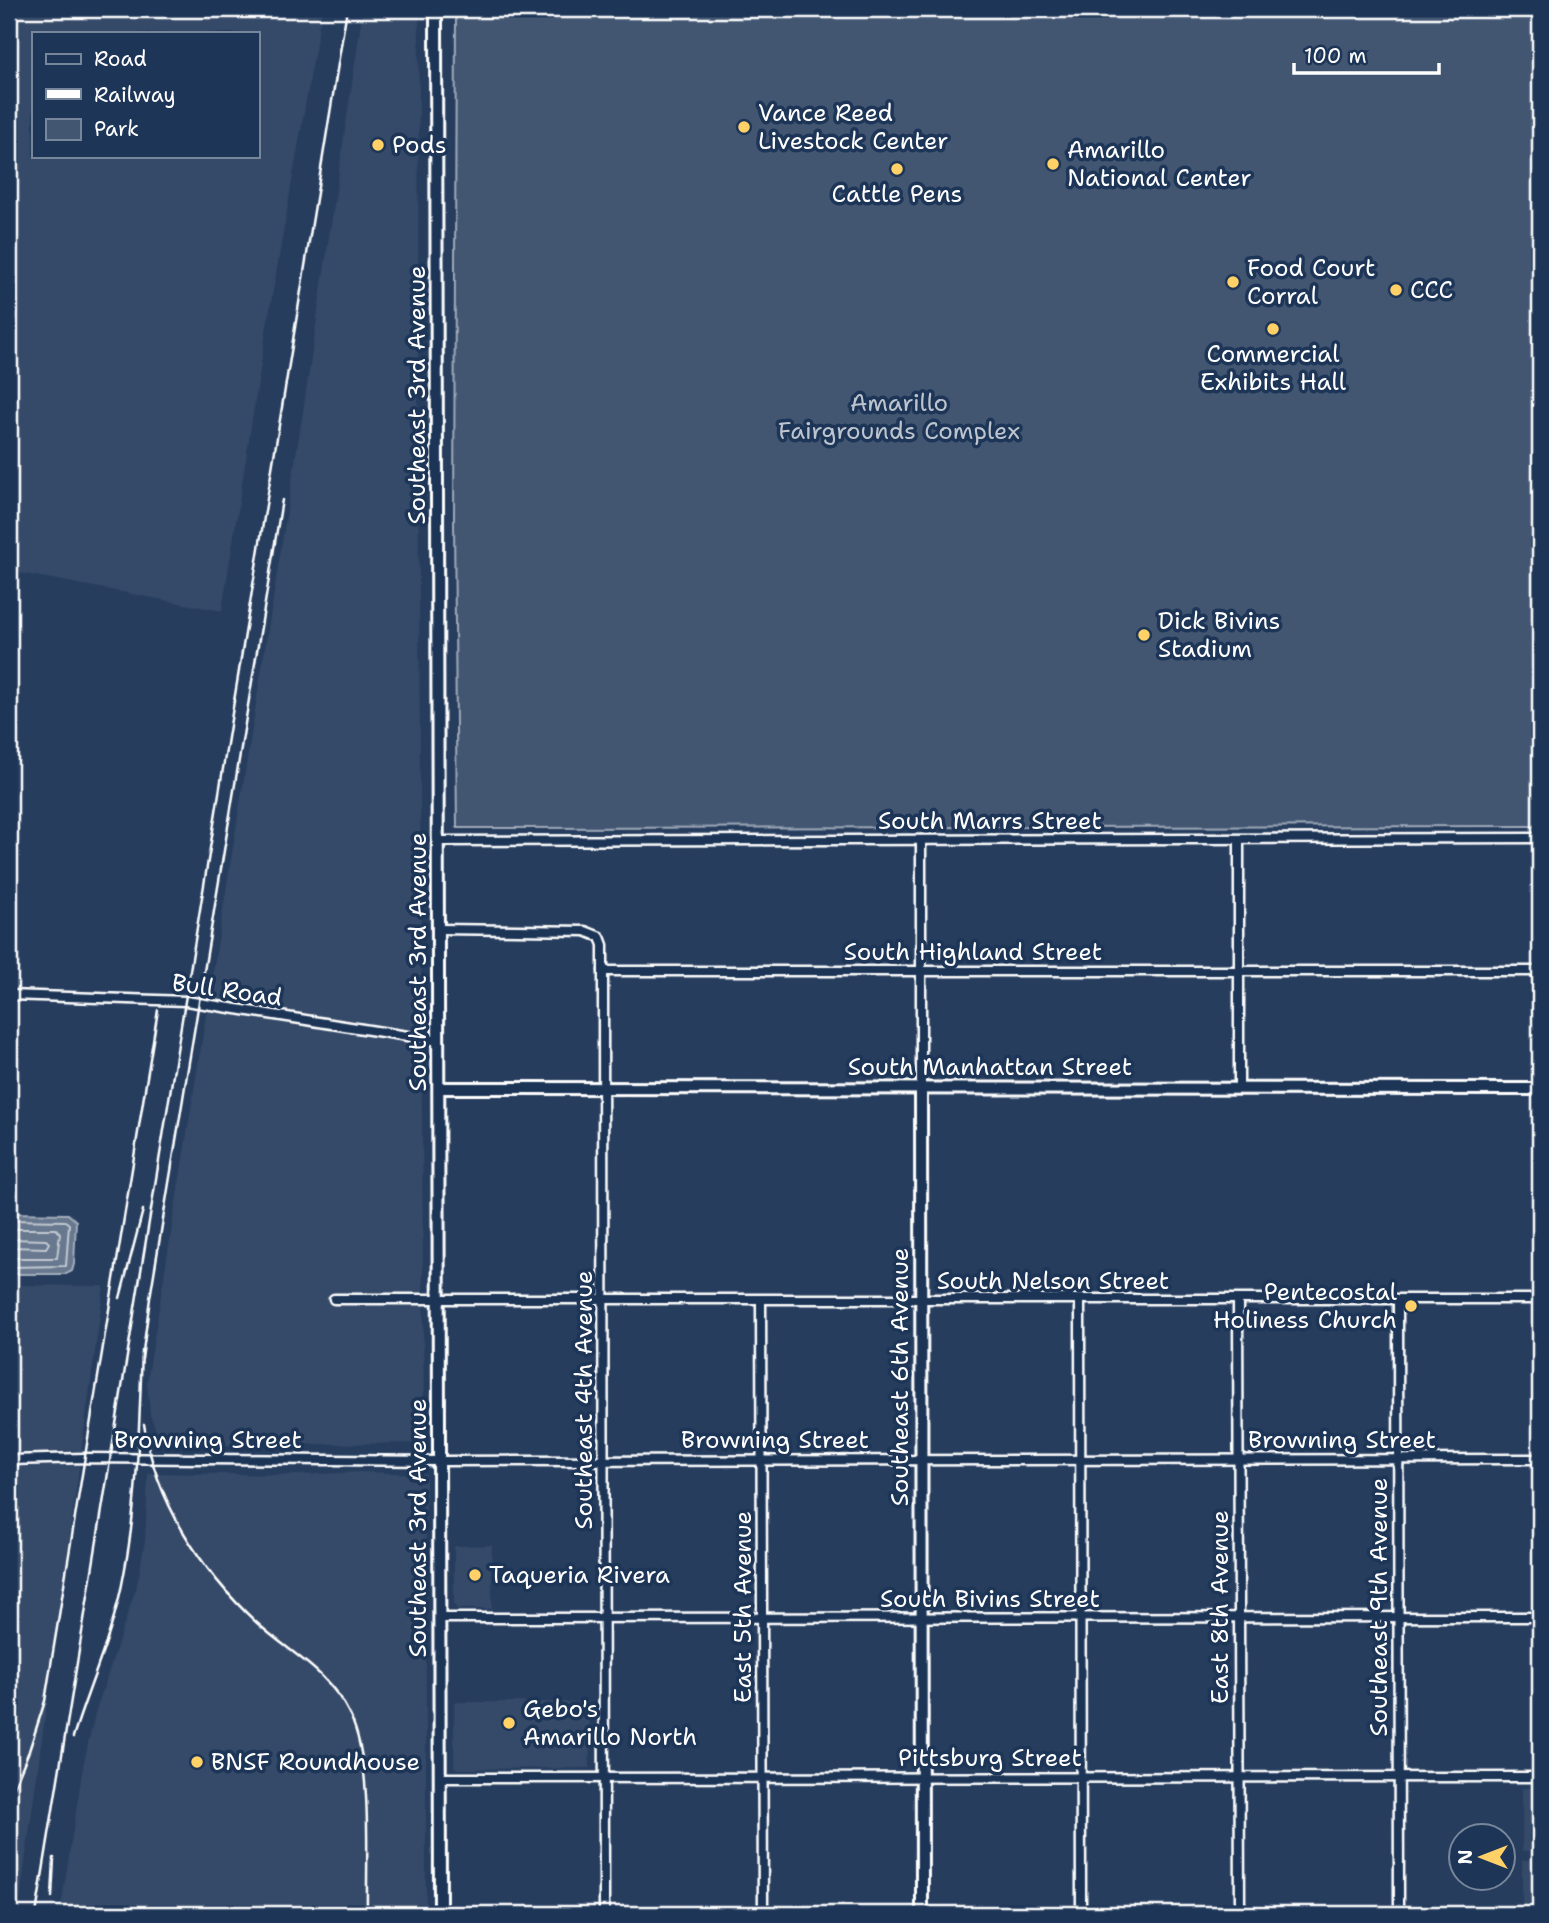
<svg xmlns="http://www.w3.org/2000/svg" width="1549" height="1923" viewBox="0 0 1549 1923" font-family="'Shantell Sans',sans-serif">
<style>
.built{fill:#344a68;fill-rule:evenodd}
.green{fill:#425672;stroke:#a0aab8;stroke-width:2}
.water{fill:#67788e;stroke:#a4aebb;stroke-width:2}
.lines{fill:none;stroke-linecap:round;stroke-linejoin:round}
.shore{stroke:#c2c9d2;stroke-width:2}
.street-casing{stroke:#fff;stroke-width:13}
.secondary-casing{stroke:#fff;stroke-width:16}
.street{stroke:#1d3557;stroke-width:8}
.secondary{stroke:#1d3557;stroke-width:10}
.rail{stroke:#fff;stroke-width:2.5}
.poi-dot{fill:#ffd166;stroke:#1d3557;stroke-width:2.5}
.labels{text-anchor:middle;dominant-baseline:central;stroke-width:7;stroke-linejoin:round;paint-order:stroke}
.poi-label{font-size:24px;fill:#fff;stroke:#1d3557;text-anchor:start}
.street-label{font-size:24px;fill:#fff;stroke:#1d3557}
.park-label{font-size:24px;fill:#bdc4ce;stroke:#1d3557}
</style>
<rect width="100%" height="100%" fill="#263d5e"/>
<filter id="ink" filterUnits="userSpaceOnUse"><feTurbulence type="fractalNoise" baseFrequency=".0143" numOctaves="2"/><feDisplacementMap in="SourceGraphic" scale="14" xChannelSelector="R" yChannelSelector="G"/><feConvolveMatrix kernelMatrix="1 2 1 2 8 2 1 2 1" color-interpolation-filters="sRGB"/></filter>
<g filter="url(#ink)">
<!-- built -->
<g class="built">
<path d="M9 9H322L266 332 222 611 9 571ZM33 33H257V156H33Z"/>
<polygon points="363,9 419,9 418,407 424,1443 162,1446 150,1415 147,1382 304,405"/>
<polygon points="9,1285 104,1286 18,1914 9,1914"/>
<polygon points="360,1472 426,1474 426,1914 44,1914 60,1913 83,1766 95,1713 137,1585 145,1540 148,1473 299,1475"/>
<polygon points="492,1545 492,1609 457,1609 454,1605 454,1546"/>
<polygon points="454,1702 589,1702 590,1768 459,1769 454,1767"/>
<rect x="1522" y="1788" width="18" height="63"/>
<rect x="1522" y="1860" width="18" height="54"/>
</g>
<!-- green -->
<polygon class="green" points="456,9 1540,9 1540,826 457,828 454,522"/>
<!-- water -->
<polygon class="water" points="9,1213 68,1214 76,1221 74,1264 72,1271 66,1274 9,1274"/>
<g class="lines">
<!-- shore -->
<g class="shore">
<polyline points="9,1220 65,1221 69,1224 66,1266 9,1267"/>
<polyline points="9,1229 56,1229 60,1233 57,1258 9,1258"/>
<polyline points="9,1239 46,1240 49,1243 46,1248 9,1247"/>
</g>
<!-- street casing -->
<g class="street-casing">
<g id="street">
<polyline points="1239,840 1239,1088"/>
<polyline points="439,841 1540,838"/>
<polyline points="438,929 585,931 600,937 603,945 603,971 1540,971"/>
<polyline points="603,971 604,1914"/>
<polyline points="9,995 186,1001 439,1041"/>
<polyline points="921,1088 921,840"/>
<polyline points="334,1299 1540,1299"/>
<polyline points="761,1300 763,1914"/>
<polyline points="1080,1300 1081,1914"/>
<polyline points="1238,1300 1240,1914"/>
<polyline points="1398,1300 1399,1914"/>
<polyline points="10,1460 85,1458 440,1461 1540,1459"/>
<polyline points="440,1618 1540,1617"/>
<polyline points="439,1778 1540,1777"/>
</g>
</g>
<!-- secondary casing -->
<g class="secondary-casing">
<g id="secondary">
<polyline points="436,9 440,1914"/>
<polyline points="439,1088 1540,1089"/>
<polyline points="921,1088 922,1914"/>
</g>
</g>
<!-- street -->
<use href="#street" class="street"/>
<!-- secondary -->
<use href="#secondary" class="secondary"/>
<!-- rail -->
<g class="rail">
<polyline points="120,1298 143,1210"/>
<polyline points="142,1359 150,1298 282,500"/>
<path d="M144 1424C155 1500 201 1571 257 1623 291 1654 328 1670 350 1715 373 1764 366 1859 367 1914"/>
<path d="M73 1737C90 1683 114 1631 124 1574 138 1501 139 1425 142 1351"/>
<polyline points="9,1799 29,1751 45,1701 158,1010"/>
<polyline points="52,1897 54,1858"/>
<polyline points="36,1914 347,9"/>
</g>
</g>
</g>
<!-- markers -->
<g class="poi-dot">
<circle cx="744" cy="127" r="7"/>
<circle cx="378" cy="145" r="7"/>
<circle cx="1053" cy="164" r="7"/>
<circle cx="897" cy="169" r="7"/>
<circle cx="1233" cy="282" r="7"/>
<circle cx="1396" cy="290" r="7"/>
<circle cx="1273" cy="329" r="7"/>
<circle cx="1144" cy="635" r="7"/>
<circle cx="1411" cy="1306" r="7"/>
<circle cx="475" cy="1575" r="7"/>
<circle cx="509" cy="1723" r="7"/>
<circle cx="197" cy="1762" r="7"/>
</g>
<g class="labels">
<!-- poi labels -->
<g class="poi-label">
<text x="758" y="113">Vance Reed<tspan x="758" dy="28">Livestock Center</tspan></text>
<text x="392" y="145">Pods</text>
<text x="1067" y="150">Amarillo<tspan x="1067" dy="28">National Center</tspan></text>
<text x="897" y="194" text-anchor="middle">Cattle Pens</text>
<text x="1247" y="268">Food Court<tspan x="1247" dy="28">Corral</tspan></text>
<text x="1410" y="290">CCC</text>
<text x="1273" y="354" text-anchor="middle">Commercial<tspan x="1273" dy="28">Exhibits Hall</tspan></text>
<text x="1158" y="621">Dick Bivins<tspan x="1158" dy="28">Stadium</tspan></text>
<text x="1397" y="1292" text-anchor="end">Pentecostal<tspan x="1397" dy="28">Holiness Church</tspan></text>
<text x="489" y="1575">Taqueria Rivera</text>
<text x="523" y="1709">Gebo's<tspan x="523" dy="28">Amarillo North</tspan></text>
<text x="211" y="1762">BNSF Roundhouse</text>
</g>
<!-- street labels -->
<g class="street-label">
<text transform="translate(417 395) rotate(-90)">Southeast 3rd Avenue</text>
<text x="990" y="821">South Marrs Street</text>
<text x="973" y="952">South Highland Street</text>
<text transform="translate(418 962) rotate(-90)">Southeast 3rd Avenue</text>
<text transform="translate(227 990) rotate(8)">Bull Road</text>
<text x="990" y="1067">South Manhattan Street</text>
<text x="1053" y="1281">South Nelson Street</text>
<text transform="translate(900 1377) rotate(-90)">Southeast 6th Avenue</text>
<text transform="translate(584 1400) rotate(-90)">Southeast 4th Avenue</text>
<text x="208" y="1440">Browning Street</text>
<text x="775" y="1440">Browning Street</text>
<text x="1342" y="1440">Browning Street</text>
<text transform="translate(418 1528) rotate(-90)">Southeast 3rd Avenue</text>
<text x="990" y="1599">South Bivins Street</text>
<text transform="translate(743 1607) rotate(-90)">East 5th Avenue</text>
<text transform="translate(1220 1607) rotate(-90)">East 8th Avenue</text>
<text transform="translate(1379 1607) rotate(-90)">Southeast 9th Avenue</text>
<text x="990" y="1758">Pittsburg Street</text>
</g>
<!-- park labels -->
<g class="park-label">
<text x="899" y="403">Amarillo<tspan x="899" dy="28">Fairgrounds Complex</tspan></text>
</g>
</g>
<!-- margin -->
<rect width="1549" height="1923" fill="none" stroke="#1d3557" stroke-width="35"/>
<rect x="18" y="18" width="1514" height="1888" fill="none" stroke="#fff" stroke-width="2.5" filter="url(#ink)"/>
<!-- legend -->
<rect x="32" y="32" width="228" height="126" fill="#1d3557" stroke="#77869a" stroke-width="2"/>
<rect x="46" y="54" width="35" height="10" fill="#1d3557" stroke="#77869a" stroke-width="2"/>
<text x="94" y="66" font-size="21" fill="#ffffff">Road</text>
<rect x="46" y="89" width="35" height="10" fill="#ffffff" stroke="#77869a" stroke-width="2"/>
<text x="94" y="102" font-size="21" fill="#ffffff">Railway</text>
<rect x="46" y="119" width="35" height="21" fill="#425672" stroke="#77869a" stroke-width="2"/>
<text x="94" y="136" font-size="21" fill="#ffffff">Park</text>
<!-- north arrow -->
<g transform="translate(1482 1857) rotate(270)"><circle r="33" fill="#1d3557" stroke="#77869a" stroke-width="2"/>
<path d="M0-5L12 26L0 18L-12 26Z" fill="#ffd166"/>
<text y="-10" font-size="19" font-weight="bold" text-anchor="middle" fill="#ffffff">N</text>
</g>
<!-- scale -->
<path d="M1294 63v10h145v-10" fill="none" stroke="#ffffff" stroke-width="3.5"/>
<text x="1304" y="63" font-size="21" fill="#ffffff" stroke="#1d3557" stroke-width="5" paint-order="stroke">100 m</text>
</svg>
